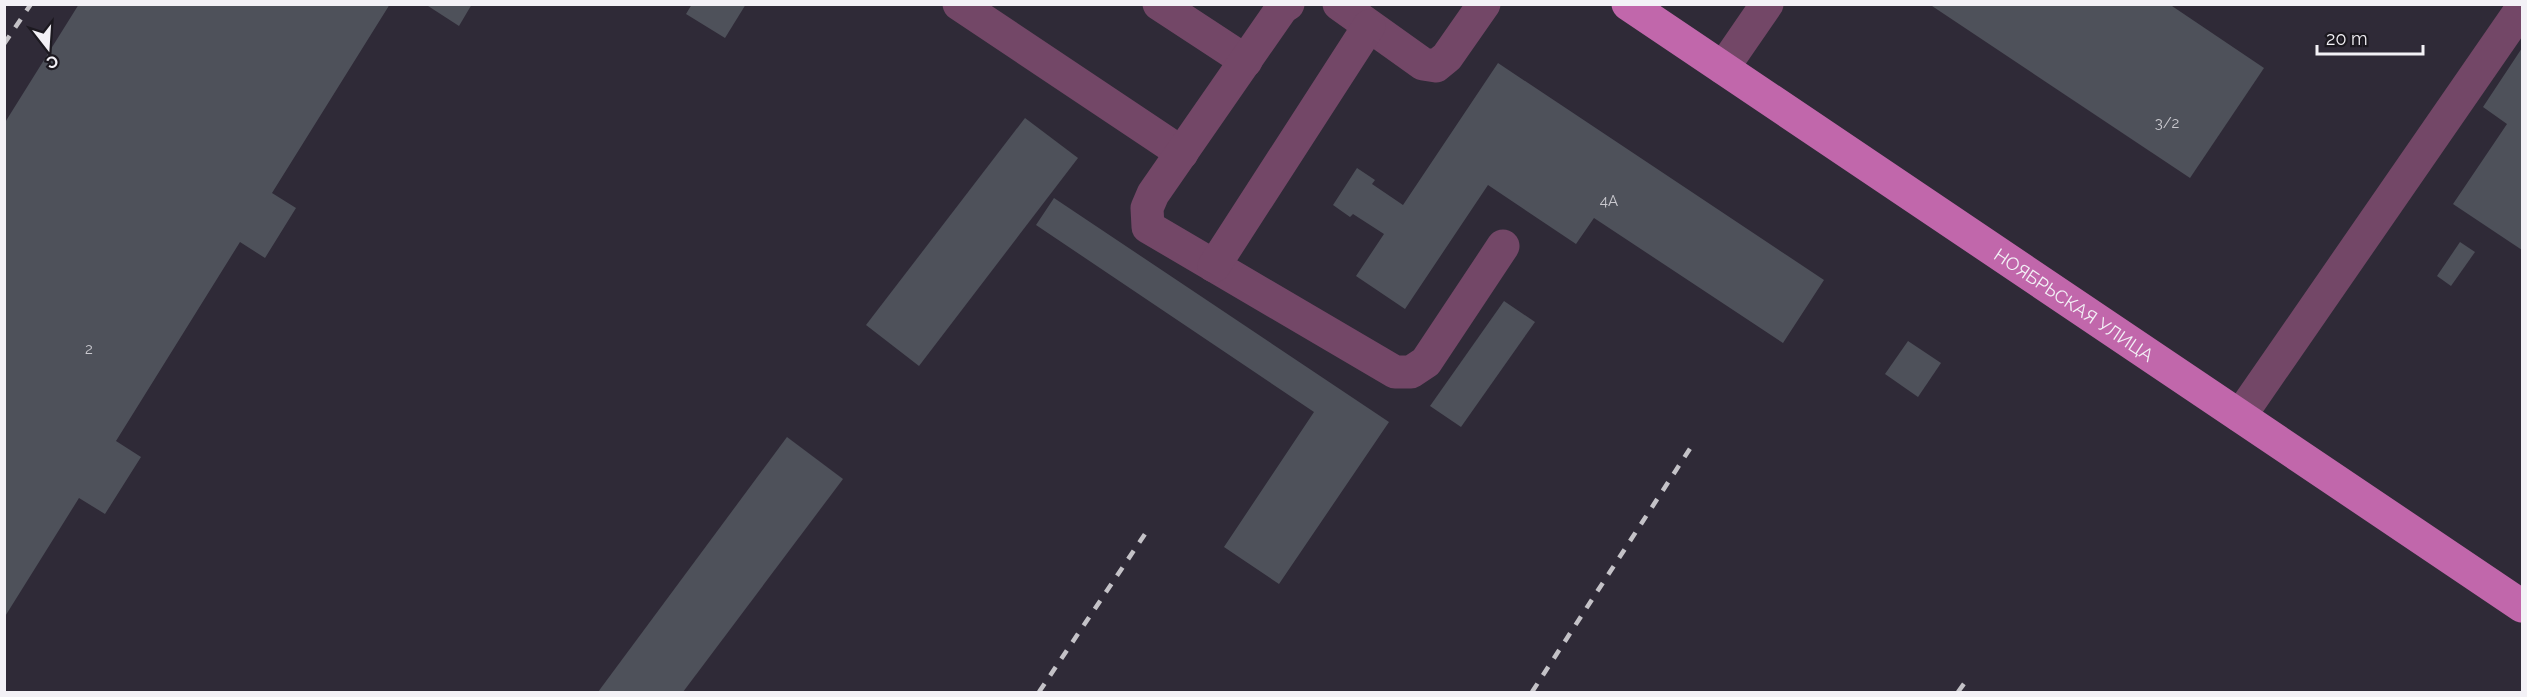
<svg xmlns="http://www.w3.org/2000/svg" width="2527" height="697" viewBox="0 0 2527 697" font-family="Raleway,sans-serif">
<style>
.built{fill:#2f2a37}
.building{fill:#4e515a}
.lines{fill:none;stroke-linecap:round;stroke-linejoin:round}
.minor{stroke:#734767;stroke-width:33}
.major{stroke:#c167ab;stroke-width:33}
.rail{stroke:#c4c2c7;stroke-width:4.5;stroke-dasharray:10 10;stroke-linecap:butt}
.labels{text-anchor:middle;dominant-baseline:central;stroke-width:4.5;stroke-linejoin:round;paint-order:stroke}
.number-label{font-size:15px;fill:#cac9cf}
.street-label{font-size:18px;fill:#f3f1f6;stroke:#1c1920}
</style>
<rect width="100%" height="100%" fill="#25222a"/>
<!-- built -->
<rect class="built" x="5" y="5" width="2517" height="687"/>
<!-- building -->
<g class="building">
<polygon points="79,4 390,4 272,193 296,208 265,258 240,242 116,441 141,457 105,514 79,498 4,618 4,124"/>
<polygon points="425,4 472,4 459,26"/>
<polygon points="692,4 746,4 725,38 686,14"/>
<polygon points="1929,4 2169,4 2264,68 2190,178"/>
<polygon points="2522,48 2522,250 2453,204 2507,124 2483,107"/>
<polygon points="1498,63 1824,280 1783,343 1594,218 1576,244 1488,185 1405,309 1356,276 1384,234 1353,214 1350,217 1333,205 1357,168 1375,180 1372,184 1403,205"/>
<polygon points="1025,118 1078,158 919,366 866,325"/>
<polygon points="1054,198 1389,422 1279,584 1224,547 1314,412 1036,225"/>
<polygon points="2460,242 2475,252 2451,286 2437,276"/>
<polygon points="1504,301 1535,322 1461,427 1430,406"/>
<polygon points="1908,341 1941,363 1918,397 1885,374"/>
<polygon points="787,437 843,479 683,692 598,692"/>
</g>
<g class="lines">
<!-- minor -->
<g class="minor">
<polyline points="959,4 1182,153"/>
<polyline points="1159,4 1246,61"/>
<polyline points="1288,4 1282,8 1153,194 1147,208 1148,227 1395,372 1411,372 1426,362 1503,246"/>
<polyline points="1339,4 1423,64 1436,66 1447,57 1484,4"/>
<polyline points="1723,68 1767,4"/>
<polyline points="1214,266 1369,26"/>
<polyline points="2240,416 2522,8"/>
</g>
<!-- major -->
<path class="major" id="s1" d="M1628 4 2522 606"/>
<!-- rail -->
<g class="rail">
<polyline points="4,44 31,4"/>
<polyline points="1039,692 1147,531"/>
<polyline points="1532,692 1693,444"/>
<polyline points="1958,692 1966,681"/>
</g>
</g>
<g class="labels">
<!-- number labels -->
<g class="number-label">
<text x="2167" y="123">3/2</text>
<text x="1609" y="201">4А</text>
<text x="89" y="349">2</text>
</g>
<!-- street labels -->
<g class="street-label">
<text stroke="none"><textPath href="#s1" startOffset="538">НОЯБРЬСКАЯ УЛИЦА</textPath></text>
</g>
</g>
<!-- border -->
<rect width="2527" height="697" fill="none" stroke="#f3f1f6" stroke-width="12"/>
<!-- north arrow -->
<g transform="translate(48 48) rotate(163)" stroke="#1c1920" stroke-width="4.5" paint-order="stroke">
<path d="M0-4.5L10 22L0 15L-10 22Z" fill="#f3f1f6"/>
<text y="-9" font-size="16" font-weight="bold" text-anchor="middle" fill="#f3f1f6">С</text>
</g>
<!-- scale -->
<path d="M2317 45v9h106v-9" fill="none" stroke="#f3f1f6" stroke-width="3"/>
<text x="2326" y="45" font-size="18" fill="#f3f1f6" stroke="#1c1920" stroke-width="4.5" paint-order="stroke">20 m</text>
</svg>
